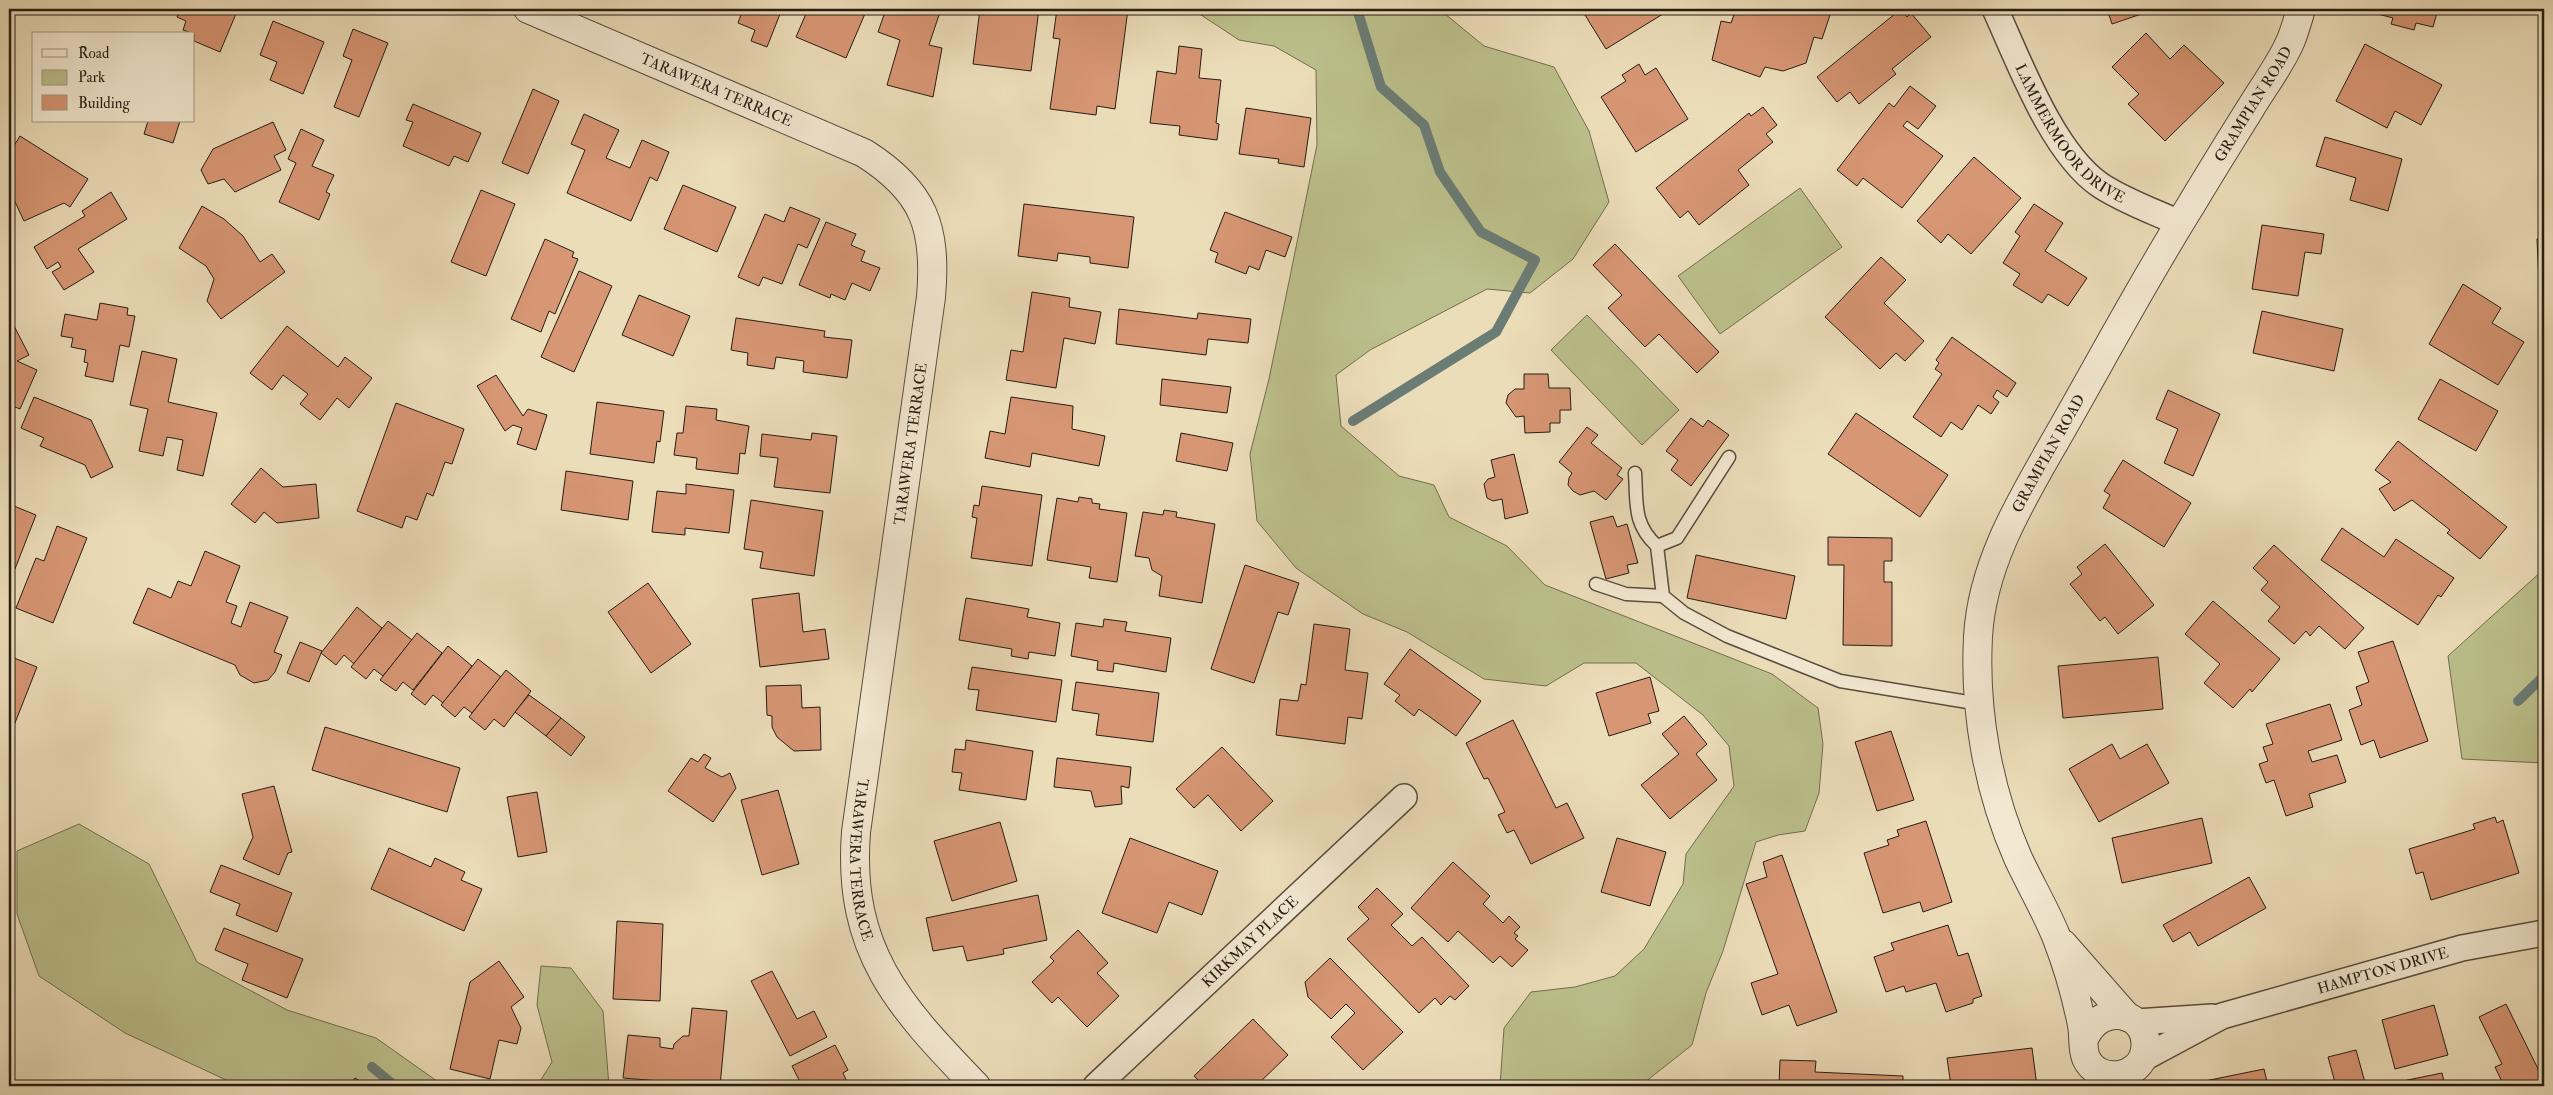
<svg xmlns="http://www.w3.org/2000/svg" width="2553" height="1095" viewBox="0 0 2553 1095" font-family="'IM FELL Double Pica',serif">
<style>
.green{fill:#bcc08c;stroke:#726e50}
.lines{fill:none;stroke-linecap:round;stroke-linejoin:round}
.stream{stroke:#6b7c75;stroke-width:10}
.building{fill:#d79674;stroke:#271d15}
.service-casing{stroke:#584d3e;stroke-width:15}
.minor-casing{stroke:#584d3e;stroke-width:28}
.tertiary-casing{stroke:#584d3e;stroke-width:30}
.service{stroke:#f3e9d2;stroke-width:12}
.minor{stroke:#f3e9d2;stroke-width:25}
.tertiary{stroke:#f3e9d2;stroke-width:28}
.labels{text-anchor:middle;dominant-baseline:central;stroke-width:4.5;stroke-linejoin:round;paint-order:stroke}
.street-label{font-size:15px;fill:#271d15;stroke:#f3e9d2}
</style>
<rect width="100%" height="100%" fill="#ecddb9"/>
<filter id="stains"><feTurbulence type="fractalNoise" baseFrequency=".004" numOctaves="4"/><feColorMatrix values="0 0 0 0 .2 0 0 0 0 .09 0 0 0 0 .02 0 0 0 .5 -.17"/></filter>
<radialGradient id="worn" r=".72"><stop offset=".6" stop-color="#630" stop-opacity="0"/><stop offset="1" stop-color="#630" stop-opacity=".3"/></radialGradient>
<!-- green -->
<g class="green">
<polygon points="1192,9 1439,9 1484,46 1554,67 1589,131 1609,202 1573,259 1530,293 1487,289 1370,350 1336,375 1341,426 1399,476 1434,485 1449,517 1507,546 1545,585 1772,674 1818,708 1823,744 1819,793 1805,831 1778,835 1756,842 1723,951 1706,993 1692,1045 1640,1086 1500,1086 1504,1028 1531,992 1575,987 1615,976 1644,949 1683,884 1686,854 1734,786 1729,746 1703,715 1636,663 1584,663 1546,686 1484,679 1407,632 1363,614 1296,568 1257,521 1250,454 1269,379 1317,145 1316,70 1274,46 1239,40"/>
<polygon points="1800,188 1842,247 1720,334 1678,276"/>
<polygon points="1587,315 1679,410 1642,445 1551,350"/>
<polygon points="2544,569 2544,763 2462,759 2448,656"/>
<polygon points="79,824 149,864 197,962 287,1010 376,1038 444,1086 239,1086 125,1033 39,976 17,914 17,851"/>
<polygon points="541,966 571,968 603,1011 609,1086 537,1086 552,1062 537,1005"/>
</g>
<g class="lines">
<!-- stream -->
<g class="stream">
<polyline points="1353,421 1496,332 1535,260 1481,232 1440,172 1424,125 1381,87 1357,9"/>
<polyline points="2518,701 2544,676"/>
<polyline points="372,1067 395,1086"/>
</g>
</g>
<!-- building -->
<g class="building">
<polygon points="180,9 238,9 220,52 194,41 194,34 183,30 186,21 177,17"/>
<polygon points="743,9 782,9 767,47 751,41 755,30 738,23"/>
<polygon points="808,9 867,9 846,58 796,37"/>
<polygon points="886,9 941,9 929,45 942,48 933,97 887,85 900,40 878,32"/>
<polygon points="980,9 1039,9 1031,71 973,64"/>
<polygon points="1057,9 1128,9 1115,109 1097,106 1096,115 1050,109 1060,39 1053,38"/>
<polygon points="1595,9 1671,9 1606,49 1585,15"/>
<polygon points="1736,9 1750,11 1750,9 1832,9 1822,39 1814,37 1806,63 1783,71 1765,67 1760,77 1712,60 1721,21 1731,23"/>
<polygon points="1901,9 1907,17 1911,13 1931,37 1892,69 1896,74 1859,104 1850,92 1837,102 1817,77"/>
<polygon points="2107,9 2156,9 2112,24"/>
<polygon points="2379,9 2438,9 2433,27 2416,23 2414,30 2391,24 2393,18 2378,14"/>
<polygon points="273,21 324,42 303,94 270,80 277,62 260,55"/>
<polygon points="353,29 388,43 359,117 334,107 352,60 343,56"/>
<polygon points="2146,33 2170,59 2184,45 2224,83 2165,141 2128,104 2139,94 2112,67"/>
<polygon points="2365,44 2442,85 2421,125 2395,111 2387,128 2336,101"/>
<polygon points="1179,46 1202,49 1199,78 1221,80 1216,123 1219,124 1217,140 1179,135 1180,126 1150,123 1157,71 1176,74"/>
<polygon points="1639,64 1645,75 1656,68 1688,119 1636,152 1601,97 1626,81 1622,75"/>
<polygon points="1910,86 1936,106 1918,129 1907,121 1903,126 1943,156 1902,208 1863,178 1857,186 1837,170 1889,103 1894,107"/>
<polygon points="533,89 559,101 528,174 502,163"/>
<polygon points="413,104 481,133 468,162 454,156 449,166 403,146 413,122 406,120"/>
<polygon points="1763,107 1777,125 1766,134 1773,142 1738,170 1749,185 1699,225 1688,211 1680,218 1656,188 1749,113 1751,116"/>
<polygon points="1246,108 1311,118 1304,167 1278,163 1279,159 1239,154"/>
<polygon points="584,114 619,130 606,158 630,168 642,140 669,152 657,181 650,177 631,221 567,193 585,150 571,144"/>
<polygon points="148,121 180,121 173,143 144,134"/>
<polygon points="273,122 286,150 274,156 281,170 235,192 224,179 208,184 201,170 213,149"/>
<polygon points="301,129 324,140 312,166 334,175 326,192 330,194 319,220 279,202 296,163 288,159"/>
<polygon points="20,136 88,179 70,207 64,203 24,221 9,189 9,174 14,172 9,169 9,154"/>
<polygon points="2325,137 2402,159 2388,211 2350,200 2356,178 2316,166"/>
<polygon points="1974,157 2021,198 1971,254 1948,234 1941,243 1917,221"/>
<polygon points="683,185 736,207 717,252 664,229"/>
<polygon points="481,190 515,204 486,276 451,262"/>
<polygon points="111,192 127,219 78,249 94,272 64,290 52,272 61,267 58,262 47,269 34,247 85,216 82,211"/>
<polygon points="1024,204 1134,217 1128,268 1090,263 1090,257 1058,253 1057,261 1018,256"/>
<polygon points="2034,204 2063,223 2045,251 2087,278 2068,306 2048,294 2042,303 2013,285 2020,274 2003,263 2020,236 2015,232"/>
<polygon points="202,206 224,219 243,236 260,262 272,254 285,272 221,319 207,301 214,279 206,266 179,248"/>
<polygon points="790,207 820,219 807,248 798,244 782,284 763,277 759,286 738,277 765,214 784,222"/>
<polygon points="1225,212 1292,237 1285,257 1266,250 1259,270 1249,266 1246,274 1215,262 1218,253 1210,250"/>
<polygon points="826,222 856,234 851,245 865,251 861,261 880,268 870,291 852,283 845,300 831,294 830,298 799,285"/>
<polygon points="2262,225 2324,234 2321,254 2305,252 2298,296 2252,289"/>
<polygon points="2544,238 2544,303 2540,303 2537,239"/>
<polygon points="545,239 574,252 572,257 578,259 555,314 549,311 541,332 511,319"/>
<polygon points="1615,244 1719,352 1697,373 1659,334 1645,347 1608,308 1622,295 1593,265"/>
<polygon points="1881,257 1906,280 1884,303 1924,341 1905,361 1896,353 1880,369 1825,317"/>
<polygon points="579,271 612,286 574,372 541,357"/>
<polygon points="2463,284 2501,308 2492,323 2524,342 2498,385 2429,344"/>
<polygon points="1032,292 1070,298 1069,307 1101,312 1095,344 1064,338 1056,388 1006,380 1011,350 1023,352"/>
<polygon points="639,295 690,316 673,356 622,335"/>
<polygon points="100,303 128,308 127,315 135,316 129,347 120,345 113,382 85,376 88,363 84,362 86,350 71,347 73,338 61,336 65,314 97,320"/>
<polygon points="1119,309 1197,319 1198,313 1251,319 1248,343 1208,339 1206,355 1116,344"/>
<polygon points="2262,311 2343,329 2334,371 2253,353"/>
<polygon points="736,318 825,331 824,337 852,340 847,378 803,372 804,361 776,357 774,369 747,365 748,353 731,350"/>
<polygon points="12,322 29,355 17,361 37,370 20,409 10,405 9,408 9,324"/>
<polygon points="287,326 338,367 345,357 372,378 349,408 337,398 320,420 300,404 308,394 283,375 272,390 250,373"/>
<polygon points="1952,337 2016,383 2007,397 1997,390 1993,397 1999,402 1991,414 1978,405 1962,430 1951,422 1941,437 1913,417 1942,374 1935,369 1939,363 1936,360"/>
<polygon points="142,351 177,359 168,402 217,413 203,476 177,470 183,440 167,437 163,456 139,451 148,409 130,405"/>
<polygon points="1524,374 1548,374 1549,388 1570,388 1571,410 1560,410 1560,423 1550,423 1550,432 1525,433 1524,416 1516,417 1506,403 1508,395 1515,389 1524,389"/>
<polygon points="496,375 523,416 528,409 547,415 536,450 517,444 522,428 513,425 505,431 477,386"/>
<polygon points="1162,379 1231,387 1227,413 1160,405"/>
<polygon points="2440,379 2498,411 2476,451 2418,419"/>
<polygon points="2168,390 2220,414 2193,476 2164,463 2178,429 2156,419"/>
<polygon points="34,397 91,420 113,467 91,478 85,465 40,446 44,438 21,428"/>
<polygon points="1011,397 1073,406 1072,429 1105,436 1099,466 1032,453 1030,467 985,458 990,431 1005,434"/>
<polygon points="597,402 664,411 660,442 657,441 654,463 590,454"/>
<polygon points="396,403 464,429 452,464 445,462 433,496 427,493 417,520 406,516 402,528 357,511"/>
<polygon points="686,406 717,409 716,420 749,426 745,454 740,453 738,474 696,469 697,458 674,455 677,433 683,433"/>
<polygon points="1856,413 1948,475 1920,517 1828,454"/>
<polygon points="1691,418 1703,427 1708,420 1729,435 1691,486 1671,470 1678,460 1666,451"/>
<polygon points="1587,427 1598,435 1591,443 1622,468 1617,475 1623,479 1606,500 1594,491 1580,495 1573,491 1568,485 1569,478 1572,473 1559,462"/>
<polygon points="812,433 837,436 830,493 774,487 778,458 760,456 762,434 811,440"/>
<polygon points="1181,433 1233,443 1227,471 1176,461"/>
<polygon points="2398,441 2507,527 2480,559 2447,533 2450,530 2412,500 2394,511 2379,489 2391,482 2375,470"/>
<polygon points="1514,454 1528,513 1505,519 1502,499 1493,501 1487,498 1484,484 1488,479 1495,477 1491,460"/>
<polygon points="2123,460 2191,503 2164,547 2103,508 2110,495 2104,491"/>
<polygon points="261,468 283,487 316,484 319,518 277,523 264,512 255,523 231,504"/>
<polygon points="566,471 633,481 628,520 561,510"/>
<polygon points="686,484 734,490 729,533 685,528 685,535 652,532 657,491 686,494"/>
<polygon points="982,486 1042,495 1032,566 971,558 977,518 972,517 974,505 979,506"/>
<polygon points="1079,497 1092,499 1092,503 1100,504 1099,509 1127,513 1117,582 1089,578 1091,567 1047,560 1057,498 1078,502"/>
<polygon points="751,500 823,511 814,576 760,568 763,552 744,549"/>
<polygon points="9,504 36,515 13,574 9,572"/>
<polygon points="1164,510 1177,512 1176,517 1215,524 1202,603 1159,596 1162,576 1152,570 1149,558 1135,556 1143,512 1163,515"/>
<polygon points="1613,516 1617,527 1627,524 1638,563 1627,565 1629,573 1606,579 1590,522"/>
<polygon points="57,526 87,538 53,623 16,608 36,558 44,561"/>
<polygon points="2342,528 2384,557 2396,539 2454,578 2441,597 2438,595 2418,625 2321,560"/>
<polygon points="1828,537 1892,538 1892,561 1884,561 1884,582 1892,582 1892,646 1843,645 1844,565 1828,565"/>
<polygon points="2105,544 2154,605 2118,634 2105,617 2100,621 2070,584 2082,574 2077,567"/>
<polygon points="2274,545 2364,628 2345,649 2319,626 2310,636 2306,631 2294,644 2268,621 2280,607 2261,590 2268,582 2253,568"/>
<polygon points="205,551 240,566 226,602 237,606 231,623 241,627 250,602 288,617 274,652 282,655 275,672 268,680 254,683 240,675 235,665 133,623 148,588 171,598 178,581 191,586"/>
<polygon points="1696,555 1795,576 1786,619 1687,598"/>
<polygon points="1245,565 1299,583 1288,615 1278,612 1254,683 1211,669"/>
<polygon points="648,583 691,644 651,673 608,612"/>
<polygon points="799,593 803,632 825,629 829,659 760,667 752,599"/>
<polygon points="966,598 1029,609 1027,617 1060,623 1055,656 1029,652 1028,659 1011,656 1012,649 959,640"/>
<polygon points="2213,601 2280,659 2252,692 2250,689 2233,708 2204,683 2220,664 2185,634"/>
<polygon points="357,607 382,628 354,664 344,655 336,665 321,653"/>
<polygon points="1104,619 1127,622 1125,631 1171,638 1166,672 1114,663 1113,672 1097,670 1098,661 1071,656 1076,623 1103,627"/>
<polygon points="388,621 412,640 383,676 374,669 366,679 351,667"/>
<polygon points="1314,624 1350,629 1345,670 1368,673 1362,719 1348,717 1345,744 1276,735 1280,699 1298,701 1301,684 1306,685"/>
<polygon points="417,633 442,653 413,690 403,682 396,691 380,680"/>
<polygon points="2393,641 2428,741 2380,758 2374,740 2361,745 2349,710 2362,705 2356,687 2369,682 2358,652"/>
<polygon points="300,642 322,651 309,682 287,673"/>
<polygon points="448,646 472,666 443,703 433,695 425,705 411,694"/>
<polygon points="1410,649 1481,701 1456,736 1419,709 1414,716 1395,701 1400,695 1384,684"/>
<polygon points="9,656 37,667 13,728 9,726"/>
<polygon points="2158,657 2163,709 2063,718 2058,666"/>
<polygon points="478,659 501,677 472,713 464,707 455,717 441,705"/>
<polygon points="972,667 1062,680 1056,722 976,710 979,690 968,689"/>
<polygon points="506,670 531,691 504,727 494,719 485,730 469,717"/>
<polygon points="1650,677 1659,711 1648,714 1651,723 1609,736 1596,693"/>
<polygon points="1076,682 1159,693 1153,742 1096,735 1099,714 1072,710"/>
<polygon points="801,685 802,708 820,707 821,750 794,751 777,737 772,727 772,716 767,715 766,686"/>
<polygon points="529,695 561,718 546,736 515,712"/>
<polygon points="2330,704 2342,740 2308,751 2312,762 2337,755 2346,782 2309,794 2313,807 2286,816 2274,780 2266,783 2259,764 2268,761 2263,747 2273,744 2266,724"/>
<polygon points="1684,716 1707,744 1696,754 1717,780 1670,819 1641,785 1679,754 1662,734"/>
<polygon points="561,718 585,737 571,756 546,736"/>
<polygon points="1513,720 1556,808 1567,803 1584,838 1531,864 1514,830 1507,833 1498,815 1505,812 1488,778 1484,779 1466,743"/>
<polygon points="325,727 460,768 447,812 312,770"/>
<polygon points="1891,731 1914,800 1877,811 1855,742"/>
<polygon points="966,740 1033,751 1026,800 959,790 962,773 952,772 955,749 965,750"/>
<polygon points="2112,744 2120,759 2147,744 2169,783 2099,822 2069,769"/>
<polygon points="1222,747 1273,801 1241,831 1208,795 1194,808 1176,789"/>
<polygon points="704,754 711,758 705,768 722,777 730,773 736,788 713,822 668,791 691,758 698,762"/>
<polygon points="1057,758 1131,767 1129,788 1121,786 1122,804 1095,807 1091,791 1054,787"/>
<polygon points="274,786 292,852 288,853 279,875 243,859 253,837 242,794"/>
<polygon points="778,790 799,864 762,875 741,800"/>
<polygon points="537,792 547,852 518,857 507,797"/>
<polygon points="2495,817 2497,823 2503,820 2519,873 2431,900 2423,872 2416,874 2409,849 2475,829 2473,824"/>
<polygon points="2202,818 2212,863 2122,883 2112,838"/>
<polygon points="1926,821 1952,902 1923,912 1920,902 1883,913 1864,853 1889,845 1887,840 1899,836 1897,830"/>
<polygon points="1000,822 1017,881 952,901 934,841"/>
<polygon points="2544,824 2544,855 2539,825"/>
<polygon points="1130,838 1218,871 1202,915 1169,902 1157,933 1102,913"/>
<polygon points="1617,838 1666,852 1650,906 1601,892"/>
<polygon points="389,848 431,867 435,858 465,872 461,880 482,889 464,931 371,889"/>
<polygon points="1782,855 1837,1012 1797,1026 1789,1005 1762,1015 1751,983 1778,974 1746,884 1767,877 1763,862"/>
<polygon points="1453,862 1490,896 1483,904 1503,923 1509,916 1520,927 1514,933 1518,936 1515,939 1528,950 1512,967 1500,956 1493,963 1458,931 1448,942 1411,908"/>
<polygon points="221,865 292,893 277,932 236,915 240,904 210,892"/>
<polygon points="2249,877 2266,908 2198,946 2190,932 2173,942 2163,925"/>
<polygon points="1377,888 1403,914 1391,925 1412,946 1422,937 1469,986 1455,1000 1450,996 1441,1005 1435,998 1419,1013 1347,939 1369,919 1358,907"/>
<polygon points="1038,895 1047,940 1003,949 1004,954 967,961 963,946 933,951 926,918"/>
<polygon points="617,921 663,924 660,1001 613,999"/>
<polygon points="1948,925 1958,956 1968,953 1982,996 1973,999 1973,1003 1946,1012 1936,983 1906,992 1904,986 1886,992 1874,957 1894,950 1891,943"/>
<polygon points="224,928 303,959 287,998 242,980 248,964 215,950"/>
<polygon points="1078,930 1108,963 1097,973 1119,996 1087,1027 1058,997 1052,1003 1032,982 1054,961 1050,957"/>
<polygon points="1330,958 1403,1032 1363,1070 1331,1037 1355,1013 1346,1004 1331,1019 1308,997 1305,982"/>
<polygon points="499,961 524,997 511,1007 521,1028 517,1044 499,1040 490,1079 450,1069 470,982"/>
<polygon points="772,971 797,1019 814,1011 827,1037 790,1056 751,981"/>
<polygon points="2506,1004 2544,1081 2544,1086 2504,1086 2495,1067 2502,1064 2479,1017"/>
<polygon points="2434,1005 2448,1055 2395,1069 2382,1020"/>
<polygon points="692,1008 727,1011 720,1086 623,1078 628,1035 660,1038 660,1047 673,1049 674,1044 683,1036 689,1036"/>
<polygon points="1253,1019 1288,1055 1256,1086 1204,1086 1194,1076"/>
<polygon points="835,1045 848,1070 843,1073 849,1086 802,1086 792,1066"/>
<polygon points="2032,1048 2037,1086 1951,1086 1947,1058"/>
<polygon points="2356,1050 2366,1086 2336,1086 2328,1057"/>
<polygon points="1780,1060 1816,1061 1815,1072 1903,1076 1903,1086 1779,1086"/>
<polygon points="2264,1069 2268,1086 2206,1086 2205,1081"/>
<polygon points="2442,1073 2445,1086 2389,1086 2388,1084"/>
<polygon points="355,1078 367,1086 349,1086"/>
</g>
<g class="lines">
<!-- service casing -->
<g class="service-casing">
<g id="service">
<path d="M1635 473C1637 504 1633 524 1657 546L1663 596 1684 613 1727 636 1840 681 1980 704"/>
<polyline points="1657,546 1677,538 1729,457"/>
<polyline points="1596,584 1626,594 1663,596"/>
</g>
</g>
<!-- minor casing -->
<g class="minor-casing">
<g id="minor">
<path id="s1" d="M1995 9C2019 61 2052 152 2100 185 2124 201 2153 211 2179 223"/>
<polyline points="2136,1022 2212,1017"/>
<path id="s2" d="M2142 1059 2222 1016 2462 948 2544 933"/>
<path id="s3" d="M1096 1086 1404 797"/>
</g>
</g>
<!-- tertiary casing -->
<g class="tertiary-casing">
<g id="tertiary">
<path id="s4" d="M528 9 864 153C924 191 937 227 931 297L856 832C847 951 899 1006 976 1086"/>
<polyline points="2063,944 2127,1017"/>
<path id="s5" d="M2085 1037C2102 1000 2151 1013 2145 1050 2141 1079 2098 1085 2086 1058 2082 1048 2084 1035 2082 1025 2076 995 2067 964 2056 936 2045 909 2030 884 2018 858 1988 790 1974 711 1978 637 1982 563 2022 499 2058 436 2102 359 2144 280 2191 205 2210 173 2230 141 2250 109 2263 87 2281 64 2291 40 2295 30 2298 19 2301 9"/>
</g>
</g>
<!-- service -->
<use href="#service" class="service"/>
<!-- minor -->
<use href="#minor" class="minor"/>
<!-- tertiary -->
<use href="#tertiary" class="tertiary"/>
</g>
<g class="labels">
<!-- street labels -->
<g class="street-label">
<text stroke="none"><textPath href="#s4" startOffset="205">TARAWERA TERRACE</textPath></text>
<text stroke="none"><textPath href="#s5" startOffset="1214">GRAMPIAN ROAD</textPath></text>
<text stroke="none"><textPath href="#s1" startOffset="148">LAMMERMOOR DRIVE</textPath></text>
<text transform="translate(911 444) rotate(-82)">TARAWERA TERRACE</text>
<text stroke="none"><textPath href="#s5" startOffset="809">GRAMPIAN ROAD</textPath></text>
<text stroke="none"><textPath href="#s4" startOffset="1104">TARAWERA TERRACE</textPath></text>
<text stroke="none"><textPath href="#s3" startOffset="211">KIRKMAY PLACE</textPath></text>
<text stroke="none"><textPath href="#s2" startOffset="258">HAMPTON DRIVE</textPath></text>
</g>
</g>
<!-- margin -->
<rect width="2553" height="1095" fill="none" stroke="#ecddb9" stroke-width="30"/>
<rect x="10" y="10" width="2533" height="1075" fill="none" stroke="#271d15" stroke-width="2.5"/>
<rect x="15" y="15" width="2523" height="1065" fill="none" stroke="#271d15"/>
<!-- legend -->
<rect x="32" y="32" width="162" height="90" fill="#f3e9d2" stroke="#a19786"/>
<rect x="42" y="49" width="25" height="8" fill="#f3e9d2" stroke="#a19786"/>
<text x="78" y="58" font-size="15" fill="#271d15">Road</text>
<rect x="42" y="70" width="25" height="15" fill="#bcc08c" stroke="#a19786"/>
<text x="78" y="82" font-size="15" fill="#271d15">Park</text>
<rect x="42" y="95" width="25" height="15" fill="#d79674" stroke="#a19786"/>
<text x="78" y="108" font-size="15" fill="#271d15">Building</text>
<rect width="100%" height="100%" filter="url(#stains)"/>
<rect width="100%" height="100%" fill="url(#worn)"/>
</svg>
